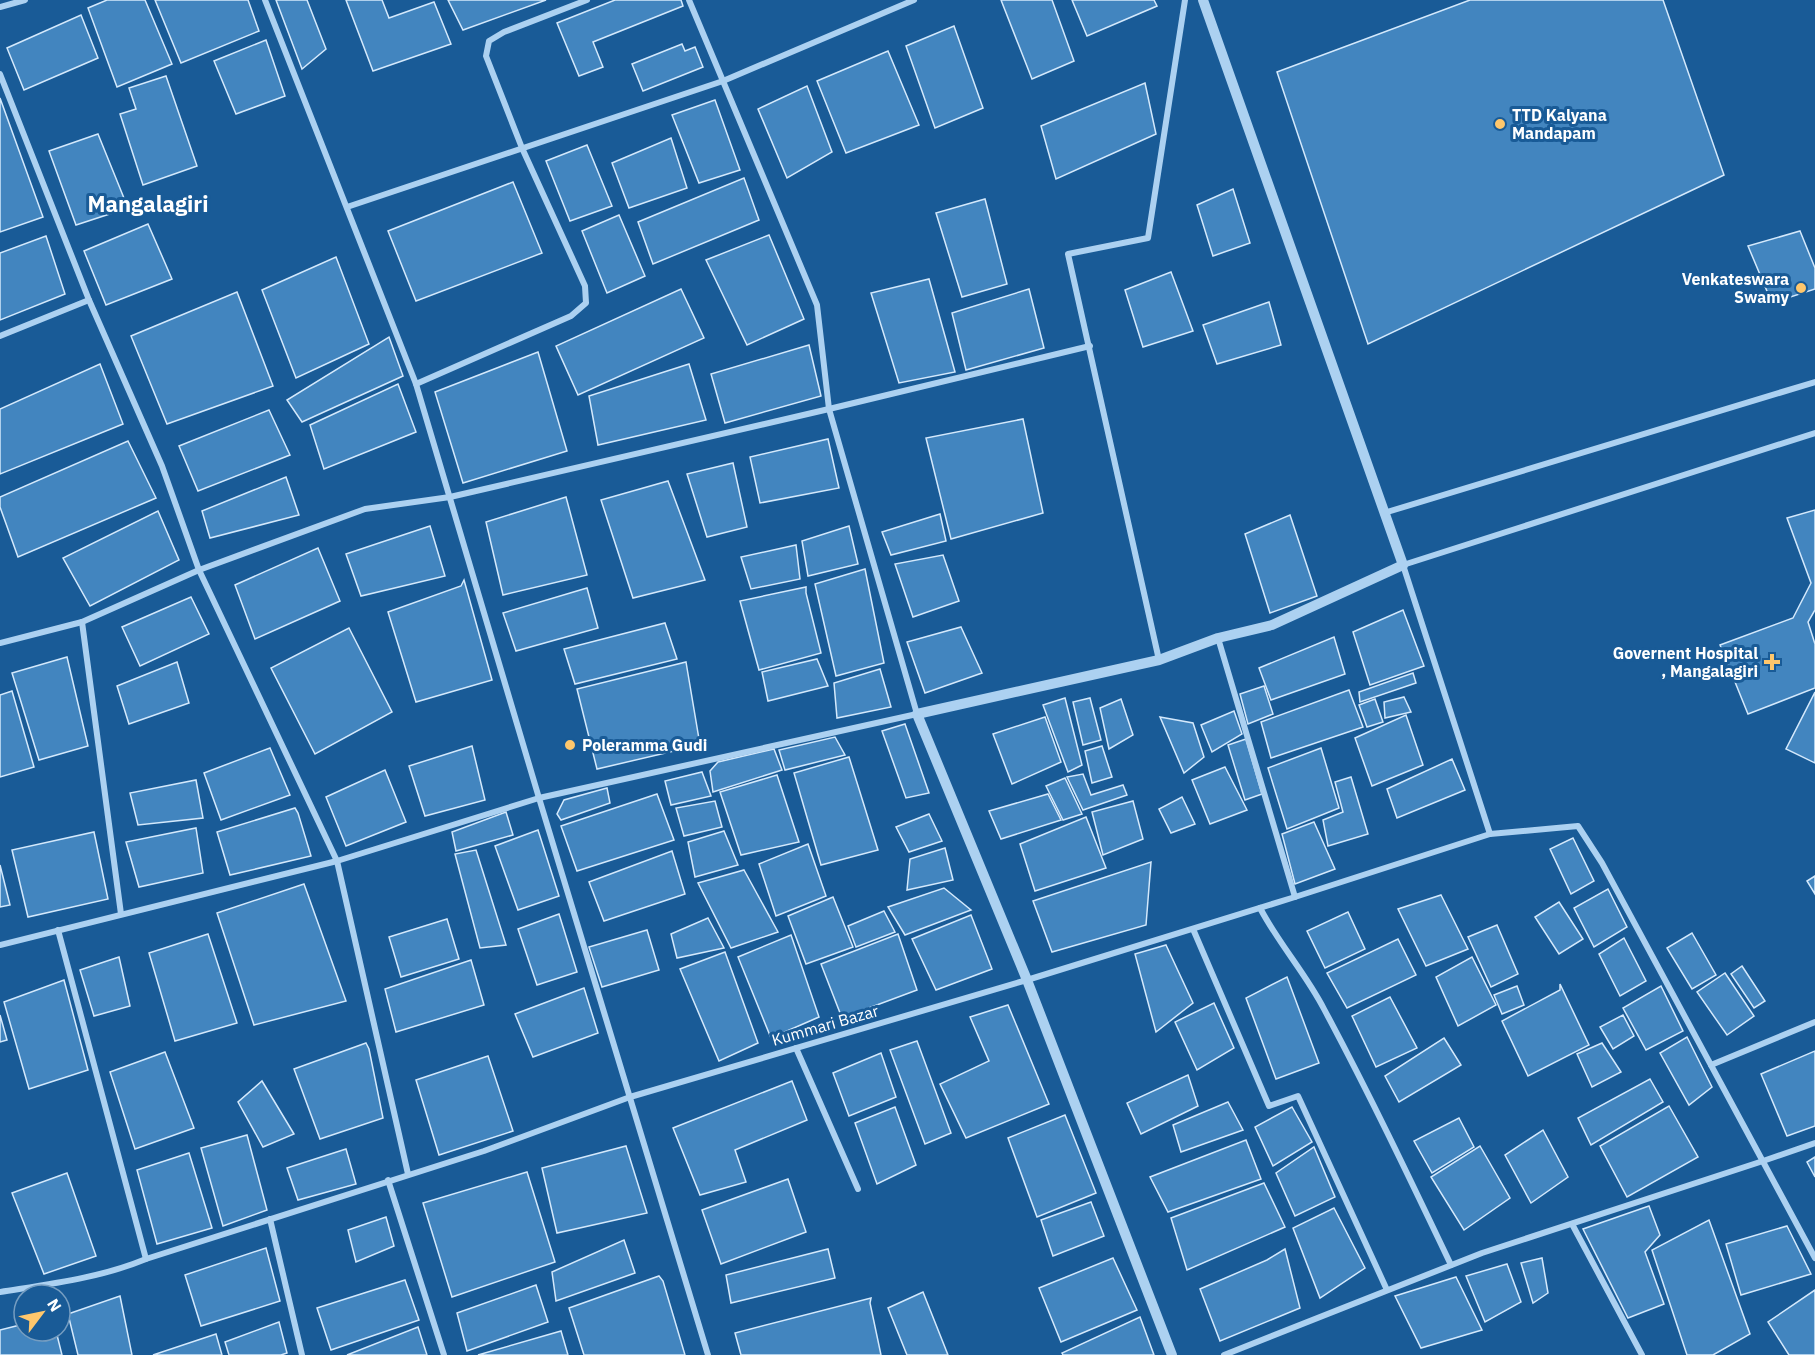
<svg xmlns="http://www.w3.org/2000/svg" width="1815" height="1355" viewBox="0 0 1815 1355" font-family="'IBM Plex Sans',sans-serif">
<style>
.building{fill:#4285bf;stroke:#d4e9fc;stroke-width:1.5}
.lines{fill:none;stroke-linecap:round;stroke-linejoin:round}
.minor{stroke:#acd1f1;stroke-width:6}
.tertiary{stroke:#acd1f1;stroke-width:10}
.poi-dot{fill:#ffc76c;stroke:#195b97;stroke-width:2}
.labels{text-anchor:middle;dominant-baseline:central;stroke-width:6;stroke-linejoin:round;paint-order:stroke}
.poi-label{font-size:16px;font-weight:bold;fill:#fff;stroke:#195b97;text-anchor:start}
.street-label{font-size:16px;fill:#fff;stroke:#195b97}
.district-label{font-size:22px;font-weight:bold;fill:#fff;stroke:#195b97}
</style>
<rect width="100%" height="100%" fill="#195b97"/>
<!-- building -->
<g class="building">
<polygon points="107,0 145,0 172,64 117,87 88,8"/>
<polygon points="155,0 248,0 259,31 181,63"/>
<polygon points="276,0 307,0 326,49 302,69"/>
<polygon points="346,0 382,0 389,18 434,2 451,44 373,71"/>
<polygon points="448,0 546,0 463,30"/>
<polygon points="615,0 681,0 683,6 593,42 603,67 579,76 557,23"/>
<polygon points="1001,0 1052,0 1074,61 1032,79"/>
<polygon points="1072,0 1154,0 1157,6 1087,36"/>
<polygon points="1470,0 1663,0 1724,175 1368,344 1277,72"/>
<polygon points="81,15 98,58 24,90 7,48"/>
<polygon points="954,26 983,108 935,128 906,46"/>
<polygon points="266,40 285,96 236,114 214,61"/>
<polygon points="682,44 685,51 695,47 703,67 643,91 632,64"/>
<polygon points="888,51 919,125 846,153 817,81"/>
<polygon points="166,76 197,166 143,185 120,114 136,109 129,88"/>
<polygon points="1145,83 1156,134 1056,179 1041,126"/>
<polygon points="807,86 832,152 787,178 758,109"/>
<polygon points="0,98 43,217 0,232"/>
<polygon points="715,100 740,170 699,183 672,115"/>
<polygon points="98,134 128,208 76,225 49,151"/>
<polygon points="671,138 687,188 629,208 612,163"/>
<polygon points="587,145 612,206 570,221 546,161"/>
<polygon points="744,178 759,220 653,264 638,222"/>
<polygon points="513,182 542,253 416,301 388,231"/>
<polygon points="1233,189 1250,243 1213,256 1197,205"/>
<polygon points="985,199 1007,284 962,297 936,213"/>
<polygon points="619,215 645,276 607,293 582,231"/>
<polygon points="148,224 172,279 106,305 84,251"/>
<polygon points="1800,231 1815,268 1815,289 1772,303 1748,246"/>
<polygon points="769,235 804,319 747,345 706,260"/>
<polygon points="46,236 65,294 0,320 0,253"/>
<polygon points="336,257 369,344 296,378 262,290"/>
<polygon points="1171,272 1193,331 1143,347 1125,290"/>
<polygon points="929,279 955,372 899,383 871,293"/>
<polygon points="681,289 704,338 578,395 556,346"/>
<polygon points="1029,289 1044,348 966,370 952,313"/>
<polygon points="237,292 273,386 167,424 131,336"/>
<polygon points="1269,302 1281,345 1217,364 1203,325"/>
<polygon points="389,337 403,376 302,422 287,400"/>
<polygon points="809,345 821,396 725,423 711,374"/>
<polygon points="538,352 567,451 463,483 435,392"/>
<polygon points="100,364 123,424 0,474 0,409"/>
<polygon points="689,364 706,420 598,445 589,396"/>
<polygon points="398,384 416,432 324,469 310,425"/>
<polygon points="269,410 290,455 198,491 179,446"/>
<polygon points="1023,419 1043,513 951,539 926,438"/>
<polygon points="828,439 839,488 760,503 750,457"/>
<polygon points="128,441 156,498 18,557 0,507 0,497"/>
<polygon points="733,463 747,527 707,537 687,474"/>
<polygon points="286,477 299,515 210,538 202,511"/>
<polygon points="668,481 705,580 633,598 601,500"/>
<polygon points="566,497 587,575 503,595 486,522"/>
<polygon points="1815,510 1815,610 1808,622 1815,644 1815,688 1748,714 1720,645 1793,618 1811,583 1787,518"/>
<polygon points="158,511 179,560 90,606 63,558"/>
<polygon points="940,514 946,541 891,555 882,532"/>
<polygon points="1290,515 1317,596 1270,613 1245,534"/>
<polygon points="430,526 445,576 361,596 346,554"/>
<polygon points="849,526 858,564 808,576 802,541"/>
<polygon points="796,545 800,579 751,589 741,557"/>
<polygon points="318,548 340,601 255,639 235,585"/>
<polygon points="943,555 959,601 913,617 895,564"/>
<polygon points="865,569 884,663 836,676 815,584"/>
<polygon points="464,580 492,680 416,702 388,612 461,586"/>
<polygon points="806,587 806,593 821,653 759,670 740,601"/>
<polygon points="587,588 598,628 516,651 503,613"/>
<polygon points="191,597 209,634 140,666 122,627"/>
<polygon points="1403,610 1424,666 1370,685 1353,632"/>
<polygon points="665,623 677,659 575,684 564,649"/>
<polygon points="961,627 982,673 925,693 907,642"/>
<polygon points="349,628 392,712 315,754 271,668"/>
<polygon points="1334,637 1345,674 1271,700 1259,668"/>
<polygon points="67,657 88,746 39,760 12,673"/>
<polygon points="817,659 828,686 768,701 762,672"/>
<polygon points="177,662 189,703 129,724 117,686"/>
<polygon points="686,662 700,745 597,769 577,689"/>
<polygon points="880,669 891,707 837,718 834,683"/>
<polygon points="1413,673 1416,683 1360,702 1359,692"/>
<polygon points="1264,686 1273,714 1248,724 1240,694"/>
<polygon points="1349,690 1363,727 1271,758 1261,722"/>
<polygon points="12,691 34,767 0,777 0,695"/>
<polygon points="1815,692 1815,763 1786,749"/>
<polygon points="1404,697 1411,712 1385,718 1384,702"/>
<polygon points="1065,698 1082,765 1068,772 1043,705"/>
<polygon points="1090,698 1101,740 1083,745 1073,702"/>
<polygon points="1121,699 1133,735 1109,749 1100,708"/>
<polygon points="1375,699 1383,722 1367,727 1359,705"/>
<polygon points="1234,711 1242,734 1212,752 1201,725"/>
<polygon points="1406,715 1423,765 1372,786 1355,738"/>
<polygon points="1045,717 1061,762 1012,784 993,734"/>
<polygon points="1160,717 1193,723 1204,757 1184,773"/>
<polygon points="905,724 929,793 906,798 882,731"/>
<polygon points="835,737 845,755 785,770 779,750"/>
<polygon points="1246,739 1262,794 1245,800 1228,745"/>
<polygon points="472,746 485,800 425,816 409,766"/>
<polygon points="1102,746 1112,777 1092,783 1085,751"/>
<polygon points="270,748 290,795 221,820 204,773"/>
<polygon points="1321,748 1339,808 1287,829 1268,768"/>
<polygon points="774,749 782,770 713,792 710,771 718,762"/>
<polygon points="849,757 878,850 821,865 794,773"/>
<polygon points="1452,759 1465,790 1397,818 1387,789"/>
<polygon points="1225,767 1247,810 1210,824 1192,780"/>
<polygon points="385,770 406,822 346,846 326,797"/>
<polygon points="702,772 711,796 671,805 665,781"/>
<polygon points="1083,774 1091,795 1123,785 1127,795 1083,810 1067,777"/>
<polygon points="777,775 799,842 741,855 720,792"/>
<polygon points="1351,777 1368,834 1328,846 1323,820 1343,812 1335,782"/>
<polygon points="1065,778 1082,814 1063,820 1046,786"/>
<polygon points="196,780 203,818 138,825 130,793"/>
<polygon points="607,788 610,803 561,820 557,814 564,800"/>
<polygon points="657,794 674,840 577,871 561,826"/>
<polygon points="1048,794 1061,820 1001,839 989,811"/>
<polygon points="1182,797 1195,824 1171,833 1159,809"/>
<polygon points="715,801 722,827 684,836 676,808"/>
<polygon points="1133,801 1143,839 1103,855 1092,812"/>
<polygon points="295,808 298,813 311,856 230,875 217,832"/>
<polygon points="506,812 513,835 456,851 452,832"/>
<polygon points="929,814 942,841 909,852 896,827"/>
<polygon points="1086,817 1106,868 1035,891 1020,844"/>
<polygon points="1314,822 1335,869 1295,884 1282,834"/>
<polygon points="196,828 203,873 139,887 126,842"/>
<polygon points="538,830 559,896 518,910 495,846"/>
<polygon points="724,831 738,865 695,877 688,842"/>
<polygon points="94,832 108,899 28,917 12,850"/>
<polygon points="1573,838 1594,881 1571,894 1550,849"/>
<polygon points="808,844 826,896 776,916 759,864"/>
<polygon points="945,848 953,880 907,890 910,859"/>
<polygon points="476,850 506,945 480,948 455,854"/>
<polygon points="672,851 685,894 604,921 589,882"/>
<polygon points="1151,862 1146,925 1052,952 1033,901"/>
<polygon points="0,865 10,905 0,907"/>
<polygon points="744,870 778,932 731,948 698,883"/>
<polygon points="1815,876 1815,894 1807,881"/>
<polygon points="304,884 346,1001 254,1025 217,913"/>
<polygon points="944,888 971,910 905,935 888,907"/>
<polygon points="1608,889 1627,927 1594,947 1574,908"/>
<polygon points="1441,895 1468,949 1426,966 1398,909"/>
<polygon points="833,897 853,947 806,964 788,916"/>
<polygon points="1559,902 1583,939 1559,954 1535,917"/>
<polygon points="884,911 895,932 856,947 848,926"/>
<polygon points="1348,912 1365,949 1325,968 1307,931"/>
<polygon points="559,914 577,972 537,985 518,929"/>
<polygon points="971,915 992,969 936,990 912,939"/>
<polygon points="708,918 724,948 677,958 671,934"/>
<polygon points="447,919 459,959 401,977 389,937"/>
<polygon points="1497,925 1518,974 1491,987 1468,937"/>
<polygon points="647,930 659,970 602,987 589,947"/>
<polygon points="1692,933 1716,975 1692,989 1667,948"/>
<polygon points="208,934 237,1023 175,1041 149,953"/>
<polygon points="898,934 917,990 842,1018 821,964"/>
<polygon points="791,935 819,1017 771,1038 738,957"/>
<polygon points="1624,938 1646,981 1620,996 1599,954"/>
<polygon points="1398,939 1416,975 1347,1008 1327,973"/>
<polygon points="1166,945 1193,1003 1156,1032 1135,954"/>
<polygon points="725,952 758,1043 719,1061 680,969"/>
<polygon points="119,957 130,1006 94,1016 80,970"/>
<polygon points="1472,957 1496,1005 1458,1026 1436,977"/>
<polygon points="471,960 484,1005 396,1032 385,989"/>
<polygon points="1742,966 1765,1001 1754,1008 1731,974"/>
<polygon points="1725,973 1754,1016 1727,1035 1697,992"/>
<polygon points="1287,977 1319,1063 1276,1079 1246,998"/>
<polygon points="64,980 88,1070 29,1089 4,1002"/>
<polygon points="1560,984 1589,1045 1528,1076 1502,1021 1560,990"/>
<polygon points="1517,986 1524,1005 1502,1014 1494,995"/>
<polygon points="1661,986 1683,1031 1646,1050 1623,1008"/>
<polygon points="584,988 598,1033 533,1057 515,1014"/>
<polygon points="1390,997 1417,1048 1376,1067 1352,1016"/>
<polygon points="1214,1003 1234,1048 1197,1070 1175,1022"/>
<polygon points="1008,1005 1049,1104 966,1138 940,1084 989,1061 970,1017"/>
<polygon points="0,1015 7,1040 0,1042"/>
<polygon points="1623,1015 1634,1036 1613,1049 1600,1027"/>
<polygon points="1687,1037 1712,1087 1689,1105 1660,1053"/>
<polygon points="1444,1038 1461,1065 1399,1102 1385,1076"/>
<polygon points="917,1041 951,1133 925,1144 890,1050"/>
<polygon points="366,1043 369,1049 383,1118 320,1139 294,1069"/>
<polygon points="1602,1043 1621,1072 1592,1087 1577,1054"/>
<polygon points="1815,1051 1815,1126 1787,1136 1761,1074"/>
<polygon points="165,1052 194,1128 135,1149 110,1072"/>
<polygon points="881,1053 896,1097 849,1116 833,1073"/>
<polygon points="488,1056 513,1131 439,1155 416,1080"/>
<polygon points="1188,1075 1198,1106 1141,1134 1127,1103"/>
<polygon points="1650,1079 1663,1102 1591,1145 1578,1118"/>
<polygon points="262,1081 294,1134 263,1147 238,1102"/>
<polygon points="792,1081 807,1120 735,1150 746,1182 700,1195 673,1128"/>
<polygon points="1228,1102 1243,1130 1181,1152 1173,1125"/>
<polygon points="1669,1106 1698,1157 1627,1197 1600,1146"/>
<polygon points="895,1107 916,1165 877,1184 855,1123"/>
<polygon points="1292,1107 1312,1142 1273,1166 1255,1127"/>
<polygon points="1065,1115 1096,1193 1037,1217 1008,1138"/>
<polygon points="1459,1118 1474,1147 1432,1173 1414,1141"/>
<polygon points="1543,1130 1568,1177 1531,1203 1505,1155"/>
<polygon points="247,1135 267,1210 223,1226 201,1148"/>
<polygon points="1246,1140 1261,1179 1168,1212 1150,1177"/>
<polygon points="626,1146 647,1213 557,1233 542,1168"/>
<polygon points="1480,1146 1510,1198 1464,1230 1431,1177"/>
<polygon points="1314,1147 1335,1197 1295,1216 1276,1173"/>
<polygon points="346,1149 356,1184 298,1200 287,1168"/>
<polygon points="189,1153 212,1228 157,1244 137,1170"/>
<polygon points="1815,1157 1815,1177 1807,1162"/>
<polygon points="527,1172 555,1262 452,1297 423,1203"/>
<polygon points="67,1173 96,1256 44,1274 12,1193"/>
<polygon points="788,1179 806,1232 721,1264 702,1210"/>
<polygon points="1264,1183 1285,1227 1187,1270 1171,1218"/>
<polygon points="1091,1202 1104,1236 1053,1256 1041,1220"/>
<polygon points="1649,1206 1660,1235 1645,1252 1664,1304 1628,1318 1583,1229"/>
<polygon points="1334,1208 1365,1268 1320,1298 1293,1228"/>
<polygon points="386,1217 394,1246 356,1262 348,1230"/>
<polygon points="1709,1220 1750,1334 1713,1355 1687,1355 1652,1250"/>
<polygon points="1787,1226 1811,1274 1741,1295 1726,1244"/>
<polygon points="624,1240 635,1273 556,1301 552,1272"/>
<polygon points="266,1248 280,1301 201,1326 185,1275"/>
<polygon points="828,1249 835,1278 731,1303 726,1275"/>
<polygon points="1285,1249 1300,1308 1220,1341 1200,1289 1267,1260"/>
<polygon points="1113,1258 1137,1310 1061,1342 1039,1288"/>
<polygon points="1542,1258 1548,1293 1533,1303 1521,1263"/>
<polygon points="1507,1264 1521,1302 1485,1322 1466,1276"/>
<polygon points="659,1276 663,1281 685,1355 584,1355 569,1308"/>
<polygon points="1456,1277 1482,1330 1421,1348 1395,1296"/>
<polygon points="405,1280 419,1320 331,1350 317,1308"/>
<polygon points="536,1285 548,1322 467,1351 457,1313"/>
<polygon points="1815,1290 1815,1355 1789,1355 1768,1322"/>
<polygon points="923,1292 948,1355 907,1355 888,1308"/>
<polygon points="120,1296 132,1355 78,1355 68,1314"/>
<polygon points="871,1298 870,1303 881,1355 741,1355 735,1333"/>
<polygon points="1140,1317 1154,1355 1063,1355 1062,1353"/>
<polygon points="279,1322 287,1353 281,1355 229,1355 225,1342"/>
<polygon points="24,1324 24,1331 56,1331 62,1355 0,1355 0,1330"/>
<polygon points="418,1327 427,1355 347,1355"/>
<polygon points="561,1331 568,1355 478,1355"/>
<polygon points="216,1334 222,1355 153,1355"/>
</g>
<g class="lines">
<!-- minor -->
<g class="minor">
<polyline points="265,0 416,384 539,798 708,1355"/>
<polyline points="0,7 25,0"/>
<polyline points="0,74 89,300 162,466 199,570 337,861 408,1174"/>
<polyline points="347,207 723,81 914,0"/>
<polyline points="0,336 89,300"/>
<polyline points="416,384 571,316 586,303 585,286 522,148 486,56 489,41 504,32 587,0"/>
<polyline points="1815,433 1403,565 1490,834 1578,826 1602,863 1815,1258"/>
<polyline points="1384,513 1815,382"/>
<polyline points="82,622 121,914"/>
<polyline points="1218,638 1295,897"/>
<polyline points="0,643 82,622 199,570 365,509 450,497 829,409 1090,346"/>
<polyline points="1159,660 1068,254 1148,238 1185,0"/>
<path d="M1260 908C1279 944 1306 974 1324 1009 1369 1093 1410 1179 1451 1265"/>
<polyline points="1193,929 1269,1106 1298,1096 1387,1290"/>
<polyline points="58,930 146,1259"/>
<polyline points="0,945 337,861 539,798 917,714 829,409 817,305 689,0"/>
<polyline points="796,1048 858,1189"/>
<polyline points="1711,1065 1815,1022"/>
<polyline points="388,1180 444,1355"/>
<polyline points="270,1219 302,1355"/>
<polyline points="1572,1224 1642,1355"/>
<path d="M0 1292C50 1284 100 1278 146 1259L484 1151 630 1097 1027 980 1295 897 1490 834"/>
<polyline points="1224,1355 1482,1253 1763,1161 1815,1143"/>
</g>
<!-- tertiary -->
<polyline class="tertiary" points="1172,1355 1027,980 917,714 1159,660 1218,638 1272,625 1403,565 1203,0"/>
</g>
<!-- markers -->
<g class="poi-dot">
<circle cx="1500" cy="124" r="6"/>
<circle cx="1801" cy="288" r="6"/>
<path d="M1769 653h6v6h6v6h-6v6h-6v-6h-6v-6h6z"/>
<circle cx="570" cy="745" r="6"/>
</g>
<g class="labels">
<!-- poi labels -->
<g class="poi-label">
<text x="1512" y="115">TTD Kalyana<tspan x="1512" dy="18">Mandapam</tspan></text>
<text x="1789" y="279" text-anchor="end">Venkateswara<tspan x="1789" dy="18">Swamy</tspan></text>
<text x="1758" y="653" text-anchor="end">Governent Hospital<tspan x="1758" dy="18">, Mangalagiri</tspan></text>
<text x="582" y="745">Poleramma Gudi</text>
</g>
<!-- street labels -->
<g class="street-label">
<text transform="translate(825 1025) rotate(-16)">Kummari Bazar</text>
</g>
<!-- district labels -->
<g class="district-label">
<text x="148" y="203">Mangalagiri</text>
</g>
</g>
<!-- north arrow -->
<g transform="translate(42 1313) rotate(58)"><circle r="28" fill="#195b97" stroke="#759dc1" stroke-width="1.5"/>
<path d="M0-4.5L10 22L0 15L-10 22Z" fill="#ffc76c"/>
<text y="-9" font-size="16" font-weight="bold" text-anchor="middle" fill="#ffffff">N</text>
</g>
</svg>
